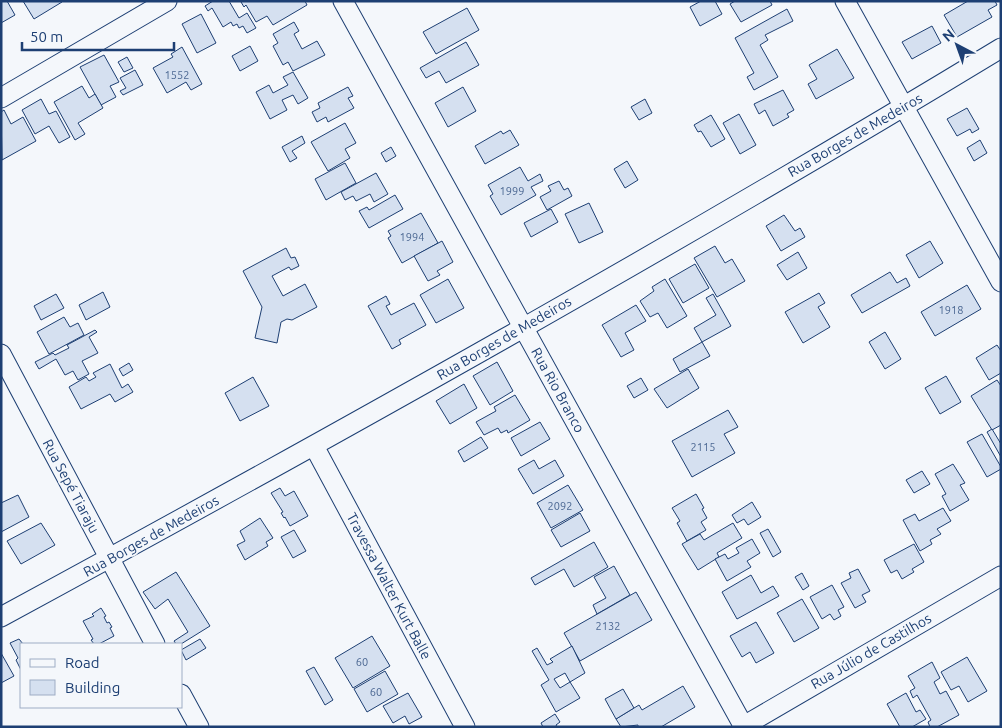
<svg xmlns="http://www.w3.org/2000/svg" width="1002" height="728" viewBox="0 0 1002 728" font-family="Ubuntu,sans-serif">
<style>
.building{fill:#d5e0f0;stroke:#1d3f73;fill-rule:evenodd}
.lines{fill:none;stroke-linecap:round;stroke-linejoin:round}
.street-casing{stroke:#1d3f73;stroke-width:21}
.street{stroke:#f4f7fb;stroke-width:19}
.labels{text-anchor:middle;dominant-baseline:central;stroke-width:4;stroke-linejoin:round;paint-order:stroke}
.number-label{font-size:11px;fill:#4b6792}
.street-label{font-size:14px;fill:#1d3f73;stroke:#f4f7fb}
</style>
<rect width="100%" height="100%" fill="#f4f7fb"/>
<!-- building -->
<g class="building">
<polygon points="1,1 7,1 15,15 1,23"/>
<polygon points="23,1 62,1 62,2 34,19"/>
<polygon points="213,1 229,1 239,18 247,13 256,28 247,33 243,26 239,28 237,24 233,26 231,22 223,27 212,8 208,11 205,6"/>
<polygon points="243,1 305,1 307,5 273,25 267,16 256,22 246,5 244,7 241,2"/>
<polygon points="701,1 715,1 722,14 700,26 690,7"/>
<polygon points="735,1 770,1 772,5 741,22 730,4"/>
<polygon points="968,1 995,1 997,5 988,10 992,17 957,37 944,15"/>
<polygon points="467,8 479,30 436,54 423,32"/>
<polygon points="787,9 793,21 765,35 768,40 760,45 778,77 754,90 747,77 754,73 735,38"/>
<polygon points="201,14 216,43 197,53 182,24"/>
<polygon points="294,22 299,31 294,34 302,49 317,41 325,55 293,71 288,62 283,65 273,46 278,43 273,34"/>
<polygon points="932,26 941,43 912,59 902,42"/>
<polygon points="466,42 479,65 446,83 439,71 426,78 420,68"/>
<polygon points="250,46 258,61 240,71 232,56"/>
<polygon points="182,47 202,84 191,90 186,82 167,93 153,68 173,57 171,54"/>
<polygon points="837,49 854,78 816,99 808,84 817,79 809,65"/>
<polygon points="104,55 119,82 110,86 116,97 101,105 80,67"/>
<polygon points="127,57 133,68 124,72 118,62"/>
<polygon points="135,70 143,85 123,95 120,91 126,88 120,78"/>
<polygon points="293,72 308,98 298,104 293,95 282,100 287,110 270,119 256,92 269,85 273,93 288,85 283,77"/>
<polygon points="82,86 89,98 95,94 103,108 78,123 85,134 75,140 54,102"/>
<polygon points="348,87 353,96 348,98 354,108 328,122 326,117 317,122 312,112 320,108 318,103"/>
<polygon points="463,87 476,111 448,127 435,103"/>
<polygon points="783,90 794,110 787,114 789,117 773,126 765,110 759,114 754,104"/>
<polygon points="41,99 49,114 56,111 70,137 59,143 49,126 35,134 22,110"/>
<polygon points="645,99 652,113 639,120 631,107"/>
<polygon points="967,108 979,129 972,133 970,129 957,136 947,119"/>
<polygon points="4,110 11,124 23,117 36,141 2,160 1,112"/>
<polygon points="739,114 756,145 740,154 723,123"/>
<polygon points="711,115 725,139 711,147 701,131 698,132 694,125"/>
<polygon points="345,123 356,143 345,149 350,158 328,171 311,142"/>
<polygon points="510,130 519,145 485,164 475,146 501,131 503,134"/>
<polygon points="302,136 305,143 292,151 297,158 290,162 282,147"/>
<polygon points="980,140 987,153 974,161 967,148"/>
<polygon points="391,147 396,156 386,162 381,153"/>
<polygon points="627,161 638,180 625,188 614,169"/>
<polygon points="345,163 356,183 326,200 315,179"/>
<polygon points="520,167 528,181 540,174 543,181 531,187 536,195 501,215 490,196 493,194 488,185"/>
<polygon points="376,173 388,194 374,202 370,194 356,201 353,196 345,200 341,192"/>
<polygon points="559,181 564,190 568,188 572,196 547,210 540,197 551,191 548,186"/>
<polygon points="395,195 403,209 369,228 359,211 367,207 369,210"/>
<polygon points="589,203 603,232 579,243 565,214"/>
<polygon points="551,209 558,222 531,237 524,223"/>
<polygon points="421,213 438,243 402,263 388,238 391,236 388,231"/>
<polygon points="784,215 795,231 800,228 805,237 781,251 766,226"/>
<polygon points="442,241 453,262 437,271 440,275 428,281 414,256"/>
<polygon points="930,241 943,263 919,278 906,255"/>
<polygon points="715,246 725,263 732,259 745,281 717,297 694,258"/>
<polygon points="286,248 291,258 295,257 299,266 291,270 289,267 272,276 283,296 305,284 317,307 292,320 287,319 281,322 277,343 255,338 262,307 243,271"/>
<polygon points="798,252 807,268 787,280 777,265"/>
<polygon points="695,264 709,288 683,303 669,279"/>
<polygon points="890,272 897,283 906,278 910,286 862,313 851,295"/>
<polygon points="448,279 464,308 436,323 420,295"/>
<polygon points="665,279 687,316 667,328 658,313 650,317 640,301 654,291 652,287"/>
<polygon points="967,285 981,309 935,336 921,312"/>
<polygon points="103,292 110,307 86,320 79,305"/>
<polygon points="819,293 825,303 818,307 830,327 803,343 785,312"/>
<polygon points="56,294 64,308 41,320 34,306"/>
<polygon points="713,294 731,326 702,342 694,328 716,315 706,298"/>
<polygon points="386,296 390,304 386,306 391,315 414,303 426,325 399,340 401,344 392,349 368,306"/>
<polygon points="636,305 646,321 625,333 634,350 621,357 602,325"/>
<polygon points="64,317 70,327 78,323 84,335 49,354 37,332"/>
<polygon points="95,330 97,332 89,337 98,353 82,361 89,374 78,380 73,371 65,375 56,359 39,369 35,362 53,353 55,355 69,348 67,345"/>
<polygon points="885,332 901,359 885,369 869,342"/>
<polygon points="702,342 710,356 680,372 673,359"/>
<polygon points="997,345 1001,351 1001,373 989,380 976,358"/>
<polygon points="497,362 513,391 490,405 473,376"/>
<polygon points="129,363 133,370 123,376 119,369"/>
<polygon points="110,364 122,388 128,384 133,392 115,402 110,394 81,409 69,387 86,377 89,381 96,377 93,373"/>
<polygon points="688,369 699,388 667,408 654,389"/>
<polygon points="946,376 961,402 940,414 925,388"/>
<polygon points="253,377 269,406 240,421 225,393"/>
<polygon points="641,378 648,390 634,398 627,386"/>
<polygon points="997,380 1001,386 1001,425 992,430 971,396"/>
<polygon points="464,384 477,408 450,424 436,401"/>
<polygon points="515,395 530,420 508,433 507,430 501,433 498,428 484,435 476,422 496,411 494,407"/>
<polygon points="728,410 738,427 724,434 735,453 692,477 672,441"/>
<polygon points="540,422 550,439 521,456 511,438"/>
<polygon points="992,429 1001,444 1001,457 987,432"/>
<polygon points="982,434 1001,467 1001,469 987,477 967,442"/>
<polygon points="481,437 488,448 464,462 458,451"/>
<polygon points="534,460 539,469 555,460 564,476 533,494 518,469"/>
<polygon points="953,464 965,483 960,485 969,500 950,511 942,496 946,494 935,474"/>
<polygon points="922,471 930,484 914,493 906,480"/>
<polygon points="568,485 583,510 551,528 537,503"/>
<polygon points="280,488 285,496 294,491 308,516 290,526 285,517 284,518 281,513 283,512 271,493"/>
<polygon points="696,494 704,508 702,509 707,518 701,522 706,530 687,541 677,523 680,521 672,508"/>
<polygon points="18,495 29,517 1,532 1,503"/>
<polygon points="752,502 761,517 748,525 744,519 737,523 732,515"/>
<polygon points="943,508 951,521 937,529 941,534 930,540 932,544 920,551 903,520 915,514 919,521"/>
<polygon points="580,513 590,531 561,547 551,530"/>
<polygon points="260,518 273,538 266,542 268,546 245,560 237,545 245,541 240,531"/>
<polygon points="41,523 55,545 21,564 7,541"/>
<polygon points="733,523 742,538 717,553 719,557 698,570 682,544 700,534 704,540"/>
<polygon points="768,529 781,552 773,557 760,533"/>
<polygon points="294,530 306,551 293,558 281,537"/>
<polygon points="752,539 760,553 747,561 751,567 727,581 715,559 725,554 728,559 739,553 736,548"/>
<polygon points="594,542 608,567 574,587 564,569 535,585 531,578"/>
<polygon points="914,544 924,562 912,569 914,572 902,579 897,570 891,573 884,560"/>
<polygon points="614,566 630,595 597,614 593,605 606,598 594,577"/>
<polygon points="858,569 870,591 862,595 866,602 855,608 841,583 851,578 849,573"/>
<polygon points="176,572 210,626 181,644 176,644 174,641 188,632 168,599 155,609 143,592"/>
<polygon points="802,573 809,586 803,590 795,577"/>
<polygon points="751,575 761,593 773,586 779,596 737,619 722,592"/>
<polygon points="832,585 844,607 838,610 841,616 834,620 830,614 822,619 810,597"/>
<polygon points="636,592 652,620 580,661 564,633"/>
<polygon points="802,599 819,628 794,642 777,613"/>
<polygon points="101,608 106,616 104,617 107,623 109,622 112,627 110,628 114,636 99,644 94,644 91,640 93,639 83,621 94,616 92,614"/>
<polygon points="756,622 774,653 756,663 750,652 742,657 730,636"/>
<polygon points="372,636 390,666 353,688 335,658"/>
<polygon points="19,639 23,644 21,644 21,670 16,660 18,658 10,643"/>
<polygon points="200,639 206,648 186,660 181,650"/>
<path d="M572 646 585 673 570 682 580 698 556 712 541 685 549 680 532 651 537 648 547 665 553 662 550 659ZM565 673 570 682 560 688 554 679Z"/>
<polygon points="1,653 14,676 1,683"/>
<polygon points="967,657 987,691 968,702 959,686 951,690 941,672"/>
<polygon points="932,662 940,678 934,682 940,694 946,691 959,715 937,727 930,727 928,722 931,720 917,695 913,698 910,691 915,688 908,676"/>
<polygon points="314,667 333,700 325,705 306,671"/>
<polygon points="385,671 398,694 367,712 354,689"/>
<polygon points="683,686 695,707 661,727 638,727 638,725 621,727 616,719 639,705 642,710"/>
<polygon points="623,689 634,708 616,719 605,699"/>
<polygon points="408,693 422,717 409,724 405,716 393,723 383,706"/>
<polygon points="906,693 916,712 920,710 926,719 912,727 900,727 887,704"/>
<polygon points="555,714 560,722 556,725 557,727 543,727 541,723"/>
</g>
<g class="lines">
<!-- street casing -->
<g class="street-casing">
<g id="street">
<polyline points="343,1 744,727"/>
<polyline points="845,1 1001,282"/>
<polyline points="1,98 167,1"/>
<polyline points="1,354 155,644"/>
<polyline points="314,446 465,727"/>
<path d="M1 617C338 434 673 247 1001 48"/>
<polyline points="181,694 199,727"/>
<polyline points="742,727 1001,576"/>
</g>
</g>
<!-- street -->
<use href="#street" class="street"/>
</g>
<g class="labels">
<!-- number labels -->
<g class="number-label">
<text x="177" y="75">1552</text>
<text x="512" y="191">1999</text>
<text x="412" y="237">1994</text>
<text x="951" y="310">1918</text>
<text x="703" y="447">2115</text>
<text x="560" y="506">2092</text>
<text x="608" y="626">2132</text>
<text x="362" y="662">60</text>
<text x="376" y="692">60</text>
</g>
<!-- street labels -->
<g class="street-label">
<text transform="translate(855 135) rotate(-30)">Rua Borges de Medeiros</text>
<text transform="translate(504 338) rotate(-30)">Rua Borges de Medeiros</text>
<text transform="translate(558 390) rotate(61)">Rua Rio Branco</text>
<text transform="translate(71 486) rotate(62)">Rua Sepé Tiaraju</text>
<text transform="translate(151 536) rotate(-29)">Rua Borges de Medeiros</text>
<text transform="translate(389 586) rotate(62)">Travessa Walter Kurt Balle</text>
<text transform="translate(871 651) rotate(-30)">Rua Júlio de Castilhos</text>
</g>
</g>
<!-- border -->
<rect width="1002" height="728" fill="none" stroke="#1d3f73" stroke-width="5"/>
<!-- legend -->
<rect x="20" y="643" width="162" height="65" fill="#f4f7fb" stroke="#9eadc5"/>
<rect x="30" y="659" width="25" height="8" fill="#f4f7fb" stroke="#9eadc5"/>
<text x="65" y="668" font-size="15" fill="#1d3f73">Road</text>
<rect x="30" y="680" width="25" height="15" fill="#d5e0f0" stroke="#9eadc5"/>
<text x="65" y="693" font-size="15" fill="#1d3f73">Building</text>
<!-- north arrow -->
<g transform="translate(957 45) rotate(319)" stroke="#f4f7fb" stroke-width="4" paint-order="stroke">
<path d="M0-4L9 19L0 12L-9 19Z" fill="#1d3f73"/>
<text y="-8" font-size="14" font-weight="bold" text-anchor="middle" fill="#1d3f73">N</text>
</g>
<!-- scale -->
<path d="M22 42v8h152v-8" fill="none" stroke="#1d3f73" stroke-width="2.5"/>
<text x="30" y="42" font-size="15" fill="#1d3f73" stroke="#f4f7fb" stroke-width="4" paint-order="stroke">50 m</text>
</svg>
